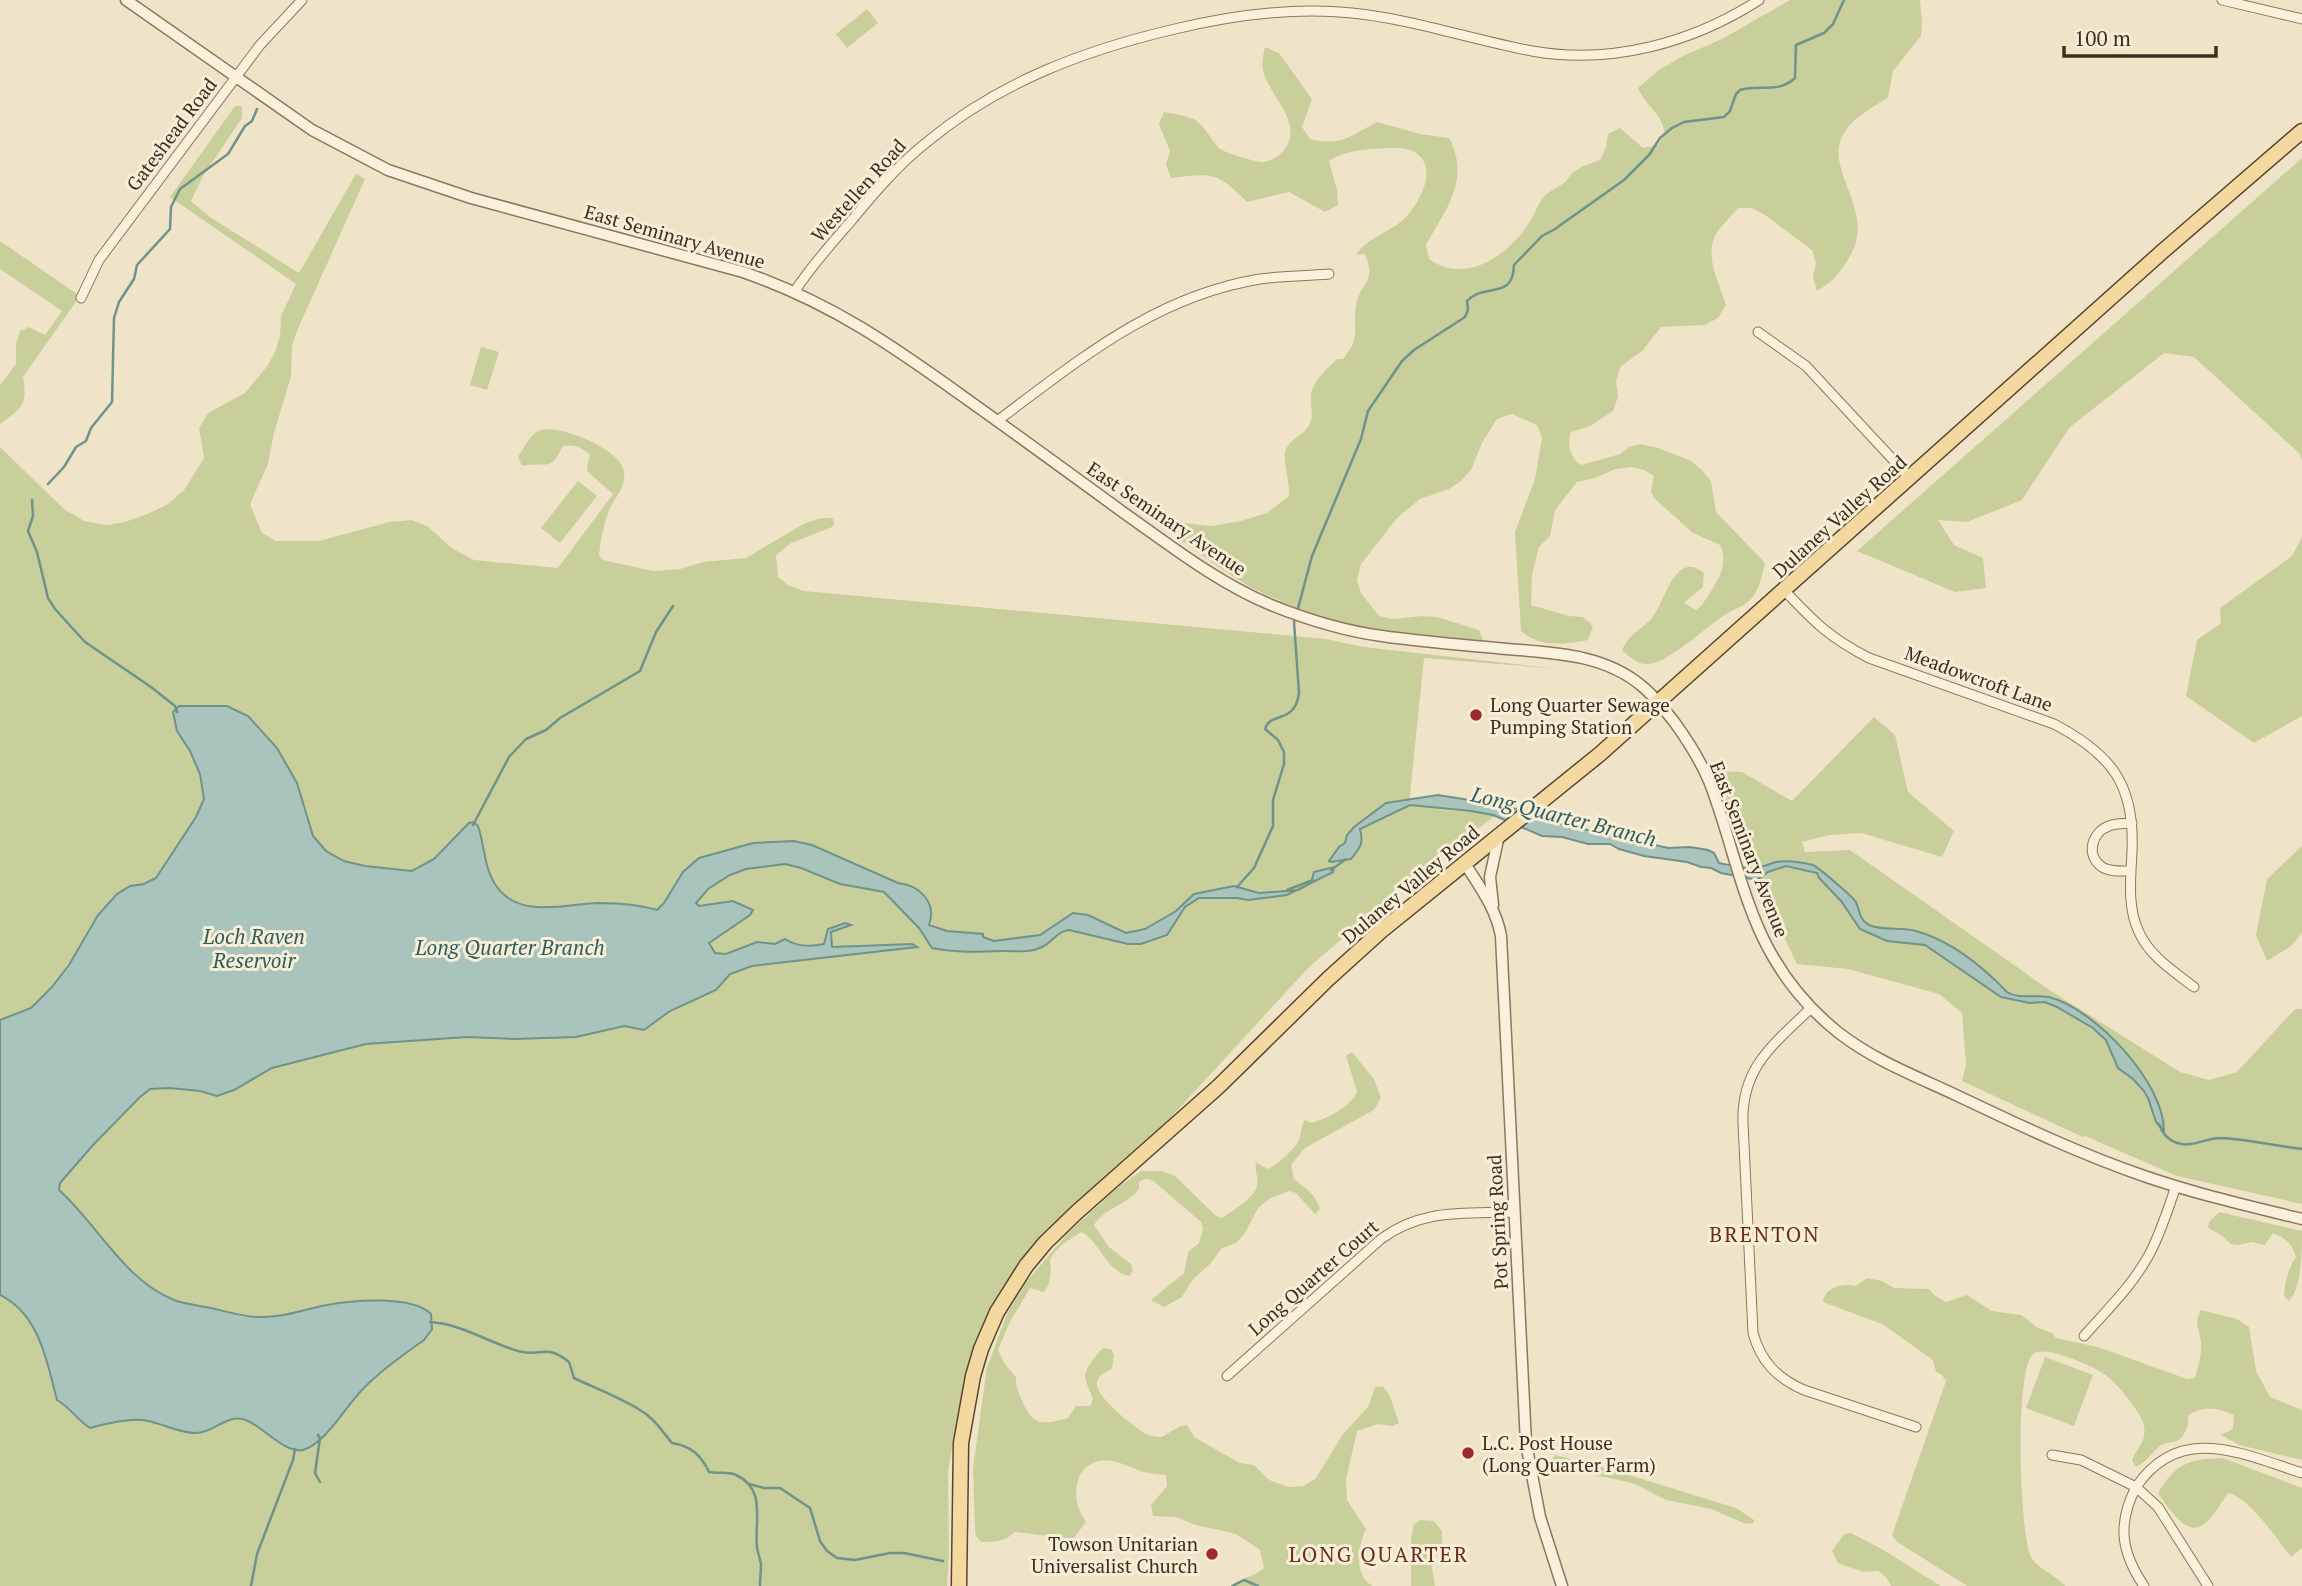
<svg xmlns="http://www.w3.org/2000/svg" width="2302" height="1586" viewBox="0 0 2302 1586" font-family="'PT Serif',serif">
<style>
.green{fill:#c9cf9b}
.water{fill:#a9c4bc;stroke:#6f938a;stroke-width:2}
.lines{fill:none;stroke-linecap:round;stroke-linejoin:round}
.stream{stroke:#6f938a;stroke-width:2.5}
.minor-casing{stroke:#8d765c;stroke-width:11}
.tertiary-casing{stroke:#8d765c;stroke-width:13}
.primary-casing{stroke:#5b4430;stroke-width:17}
.minor{stroke:#faf1dc;stroke-width:9}
.tertiary{stroke:#faf1dc;stroke-width:10}
.primary{stroke:#f3d9a0;stroke-width:14}
.poi-dot{fill:#9e2a2b;stroke:#f7eed8;stroke-width:2.5}
.labels{text-anchor:middle;dominant-baseline:central;stroke-width:6;stroke-linejoin:round;paint-order:stroke}
.street-label{font-size:19px;fill:#3d2e20;stroke:#f7eed8}
.poi-label{font-size:19px;fill:#3d2e20;stroke:#f7eed8;text-anchor:start}
.water-label{font-size:21px;font-style:italic;fill:#2f5d5a;stroke:#f7eed8}
.neighbourhood-label{font-size:21px;letter-spacing:2px;fill:#6b2e1e;stroke:#f7eed8}
</style>
<rect width="100%" height="100%" fill="#f0e4c8"/>
<!-- green -->
<g class="green">
<path d="M1790 0H1920L1922 22 1921 36 1893 71 1888 98C1869 109 1844 122 1839 146 1837 157 1841 168 1844 178 1855 208 1867 231 1847 261 1839 274 1831 283 1817 291L1813 277 1816 263 1812 250 1765 215 1752 208H1738C1731 216 1722 225 1716 234 1704 256 1719 283 1726 305L1718 318 1705 325 1661 327 1643 350 1620 367 1616 381 1618 397 1613 411 1590 426 1571 432C1567 442 1570 459 1581 465L1620 454 1629 447 1640 444 1658 448 1691 461 1702 470 1711 481 1716 512 1765 563C1763 573 1759 590 1752 598 1745 606 1732 610 1723 616 1707 627 1668 662 1650 664 1640 666 1629 657 1622 650 1630 633 1641 630 1652 618 1665 602 1675 549 1704 573L1703 587 1684 603 1696 610 1702 605C1713 587 1731 567 1720 545L1693 533 1654 498 1651 491 1654 476 1644 470 1633 467 1615 469 1595 478 1577 482 1555 510 1550 536 1539 547 1532 575 1531 605 1569 616 1583 617 1593 626 1588 640C1565 645 1539 647 1521 631L1515 532 1535 479 1542 438 1537 425 1512 414 1497 419 1482 443 1471 470 1461 481 1449 489 1420 499 1397 518 1361 564 1357 580 1361 593 1379 616 1393 619 1422 616 1437 617 1479 630 1484 643C1411 642 1312 621 1247 585 1223 571 1200 553 1176 537L1169 526 1183 523 1212 526 1241 521 1267 513 1289 496C1290 485 1283 458 1285 452 1289 438 1305 436 1310 423 1314 415 1310 404 1311 395 1313 380 1327 369 1337 359H1343C1362 335 1352 331 1356 306 1360 281 1377 284 1365 254L1356 255C1369 236 1387 234 1403 220 1416 207 1433 180 1424 162 1418 150 1404 147 1392 148 1370 149 1348 149 1329 161L1337 190 1338 205 1325 212 1289 192 1247 202C1217 172 1213 173 1171 178L1166 165 1170 151 1159 124 1164 112C1174 114 1186 115 1195 120 1206 127 1210 139 1219 148 1224 153 1258 163 1264 162 1272 160 1278 157 1283 151 1306 127 1270 95 1264 74 1261 65 1263 56 1265 47L1279 53 1312 99 1302 127 1310 139C1341 147 1350 136 1377 122L1420 134 1449 138C1471 179 1446 209 1426 245L1429 259C1465 285 1508 256 1529 223 1534 216 1537 206 1542 199 1548 191 1556 189 1564 183 1568 180 1570 174 1575 171 1582 166 1592 163 1600 160L1606 148 1608 134 1620 128 1643 148 1658 145 1665 134C1660 109 1647 109 1638 88L1659 70 1683 56 1722 39Z"/>
<polygon points="867,9 878,23 847,48 836,34"/>
<path d="M235 106H242V118L203 176 191 201 210 217 299 273 356 174 365 179 297 331 292 345 291 376 274 433 268 464 250 504 262 533 276 541H319L389 522 411 520 427 526 453 549 474 560 558 568 613 494 588 472 587 467 590 455C581 447 574 443 562 447 551 473 546 461 522 466L518 457C523 450 529 436 538 431 556 422 617 448 623 468 629 487 613 498 608 513 603 527 600 542 599 556L603 560 653 571 680 569 704 562 746 558 805 523 822 518H833L834 525 832 527 791 543 776 555 778 577 788 585 804 591 1326 639 1364 647 1558 669 1424 658 1409 805C1419 805 1427 807 1437 809 1457 812 1480 812 1500 812L1407 884 1309 967 1149 1141 1049 1229 1031 1248 1010 1277 994 1302 977 1338 959 1408 948 1471 949 1555 947 1586H0V447L64 509 84 521 107 525 125 522 150 513 168 504 184 490 204 458 199 428 208 413 245 393 268 365 276 350 280 335 281 316 296 284 170 197Z"/>
<polygon points="2302,158 2302,460 2299,453 2194,357 2164,353 2069,428 2022,500 1967,522 1938,520 1954,545 1983,558 1986,588 1955,592 1857,551"/>
<path d="M0 241 80 296 23 377C28 405 22 408 0 424V385L16 364V345L20 331 29 327 45 335 62 311 0 269Z"/>
<polygon points="481,347 499,352 487,390 470,385"/>
<polygon points="578,481 597,496 560,543 541,528"/>
<polygon points="2302,537 2302,716 2254,743 2186,696 2197,640 2221,623 2220,608 2292,556"/>
<polygon points="1874,717 1895,735 1908,792 1954,831 1942,857 1861,833 1830,835 1802,842 1805,852 1850,850 2051,991 2180,1072 2209,1080 2237,1072 2295,1009 2302,1009 2302,1204 2177,1176 2085,1136 2083,1137 1962,1081 1966,1064 1962,1013 1939,994 1848,969 1797,964 1770,909 1714,771 1742,772 1792,801"/>
<polygon points="2302,846 2302,933 2291,946 2267,961 2256,935 2267,879"/>
<path d="M1352 1052 1374 1079 1381 1098 1374 1110 1305 1148 1291 1165 1294 1179C1306 1188 1315 1194 1320 1209L1315 1214 1296 1193 1289 1191 1269 1199 1258 1208 1245 1233 1236 1243 1222 1248 1210 1264 1193 1279 1182 1297 1164 1307 1151 1300 1184 1273 1188 1252 1199 1243 1203 1229 1201 1222 1157 1184C1151 1179 1146 1177 1139 1182V1189C1127 1205 1106 1207 1094 1225L1109 1247 1131 1264 1133 1270 1130 1276C1107 1273 1100 1242 1082 1232 1068 1240 1058 1246 1050 1259 1051 1271 1052 1281 1044 1292L1030 1288 1009 1324 998 1350 1004 1363 1016 1377C1015 1385 1018 1391 1021 1398 1032 1425 1040 1426 1068 1418L1076 1406H1090L1093 1399C1091 1393 1086 1384 1085 1377 1085 1368 1097 1354 1103 1348L1111 1349 1114 1355 1112 1369C1106 1372 1098 1375 1097 1383 1095 1397 1134 1427 1146 1434 1151 1436 1157 1437 1162 1437L1180 1426 1187 1425 1194 1437 1240 1463 1254 1465 1269 1480 1289 1487 1304 1486 1316 1478 1343 1434 1368 1407 1375 1387 1383 1386 1390 1396 1399 1423 1392 1426 1378 1424 1357 1431 1346 1479 1347 1500 1366 1529C1358 1545 1353 1576 1373 1586H1232C1240 1577 1253 1578 1264 1568L1260 1550 1236 1534 1196 1525 1176 1517 1153 1516 1151 1505 1167 1486 1166 1475C1159 1474 1151 1474 1144 1472 1126 1467 1110 1454 1091 1464 1084 1468 1080 1473 1078 1480 1074 1496 1077 1509 1086 1522L1073 1539 1015 1532C1005 1542 994 1542 981 1542L976 1536 975 1529 973 1469 987 1367 1007 1314 1026 1282 1069 1232 1118 1187 1141 1171H1162L1175 1176 1215 1215 1222 1218C1231 1212 1255 1197 1257 1186 1259 1178 1254 1170 1256 1162L1267 1169C1278 1165 1292 1151 1298 1142 1302 1135 1300 1127 1305 1120L1311 1123C1327 1119 1350 1107 1357 1092L1346 1056Z"/>
<path d="M2219 1212 2302 1231C2302 1251 2302 1287 2289 1301L2284 1296C2285 1281 2288 1270 2296 1257 2292 1243 2285 1238 2273 1233L2265 1245 2252 1242 2238 1245 2231 1244 2221 1235 2208 1228 2209 1222Z"/>
<path d="M1867 1278 1882 1281 1894 1288 1929 1289 1934 1295 1946 1302 1967 1295 1992 1311 2021 1315 2038 1328 2052 1333 2056 1338 2098 1347 2187 1379 2195 1378C2198 1366 2202 1355 2201 1343 2200 1330 2193 1323 2201 1310L2237 1319 2249 1327 2256 1371 2270 1397 2302 1410V1460L2239 1445 2221 1435 2233 1429 2234 1415C2220 1408 2200 1405 2188 1416 2189 1424 2186 1436 2177 1441 2172 1443 2166 1442 2161 1445 2152 1452 2147 1462 2136 1467L2132 1461C2136 1447 2149 1441 2143 1422 2138 1409 2118 1385 2107 1376 2095 1367 2045 1344 2033 1354 2014 1371 2020 1530 2030 1555 2036 1569 2056 1574 2065 1586H1967L1896 1541 1892 1535 1946 1381 1942 1375 1936 1372 1933 1360 1882 1324 1823 1302C1825 1287 1843 1283 1856 1286Z"/>
<polygon points="2045,1357 2093,1375 2074,1426 2026,1408"/>
<polygon points="1555,1455 1606,1468 1736,1508 1754,1520 1754,1523 1746,1524 1711,1509 1666,1500 1635,1484 1623,1481 1591,1474 1553,1472 1548,1467"/>
<path d="M2223 1458 2302 1488V1548L2291 1557C2278 1540 2248 1496 2228 1493 2221 1503 2210 1523 2199 1527 2183 1533 2166 1504 2158 1493 2176 1463 2189 1459 2223 1458Z"/>
<polygon points="1420,1520 1434,1521 1442,1531 1442,1545 1431,1562 1435,1586 1411,1586 1411,1539 1414,1524"/>
<polygon points="1851,1533 1880,1548 1941,1586 1891,1586 1886,1577 1878,1571 1863,1572 1838,1563 1832,1551 1844,1534"/>
</g>
<!-- water -->
<g class="water">
<path d="M179 706H227L248 716 277 748 297 783 313 836 326 851 344 861 365 866 412 871 434 859 469 823 474 822 478 826C485 846 484 870 497 887 520 919 565 904 598 903 618 903 637 904 657 910L664 903 683 872 699 858 753 843 794 841 812 845 898 883C920 885 937 903 929 925L947 931 983 934V937L994 941 1040 935 1073 913 1088 915 1126 933 1145 929 1176 911 1194 894 1234 886 1259 893 1298 890 1311 883 1314 872 1334 867 1333 872 1287 895 1248 900 1237 898H1199L1185 907 1167 935 1141 944H1128L1069 930C1057 931 1053 942 1042 947 1030 953 1017 951 1004 951 979 952 957 953 932 948L919 928 884 892 840 884 801 868 785 864 746 869 730 875 708 889 696 903 699 906 733 901 753 910 750 915 709 943 715 953 726 954 757 942 775 944 785 939C797 947 810 947 824 944L828 929 845 923 851 925 831 932 832 947 912 944 917 947 752 966 730 974 716 990 670 1011 644 1030 624 1026 576 1037 515 1039 467 1037 366 1044 272 1068 234 1090 217 1096 200 1091 170 1088 150 1089 139 1098 93 1145 60 1183 59 1190C99 1226 123 1279 174 1300 184 1304 196 1305 206 1307 223 1310 241 1317 259 1317 283 1318 304 1309 327 1305 353 1300 412 1295 431 1314L432 1329 424 1340C403 1355 380 1371 362 1390 346 1406 325 1444 303 1450 286 1454 264 1428 248 1421 228 1411 214 1434 194 1433 177 1432 163 1424 148 1421 133 1417 105 1424 90 1428 77 1420 71 1408 57 1400 47 1362 40 1315 0 1295V1020L31 1008 51 988 69 965 98 915 117 894 130 886 144 884 156 878 196 817 204 799 200 774 190 751 177 731 173 712Z"/>
<path d="M1438 795 1507 806 1561 824 1668 848 1690 847 1708 850 1714 853 1719 863C1730 865 1744 869 1756 868 1763 867 1769 864 1776 862 1788 860 1801 862 1813 865 1818 867 1854 898 1856 902 1860 911 1859 920 1869 925 1882 931 1901 927 1916 931 1945 939 1974 960 1996 981 2000 984 2003 989 2007 992 2019 1000 2035 994 2049 997 2095 1009 2164 1082 2164 1131L2156 1122 2148 1098 2144 1091 2133 1079 2118 1068 2106 1040 2093 1028 2057 1007 2045 1002 2030 1003 2001 997 1925 945 1887 941 1860 929 1841 901 1819 878 1817 873 1786 866 1768 872 1757 880 1721 873 1711 868 1701 867 1687 862 1644 856 1619 849 1610 844H1588L1562 837 1542 836 1493 815 1471 811 1410 805 1360 829C1364 845 1360 847 1351 859L1331 862 1329 861 1339 847 1345 843 1347 835 1354 827 1386 803Z"/>
</g>
<g class="lines">
<!-- stream -->
<g class="stream">
<polyline points="48,484 64,467 76,447 86,441 91,428 112,402 114,318 119,302 134,279 137,265 170,229 171,207 180,189 228,154 245,126 252,121 257,109"/>
<polyline points="32,500 33,516 28,531 37,552 48,598 55,609 85,642 151,687 175,706 177,712"/>
<path d="M1297 612 1312 556 1361 439 1368 411 1402 361 1414 350 1465 317 1468 310 1467 301C1485 282 1513 301 1514 265L1542 236 1555 229 1624 180 1649 155 1660 138 1672 128 1684 122 1724 117 1730 111 1736 94 1740 90C1760 84 1778 94 1795 78L1796 45 1824 33 1833 24 1844 0"/>
<polyline points="473,825 509,757 526,739 546,730 560,718 640,671 656,632 673,606"/>
<polyline points="1331,870 1346,859"/>
<path d="M1237 887 1254 868 1273 826V800L1284 764V752L1278 740 1265 729C1270 711 1295 725 1299 693L1294 622 1295 618"/>
<polyline points="1287,890 1313,880"/>
<path d="M2159 1124C2162 1133 2168 1140 2177 1143 2192 1148 2206 1138 2220 1138 2248 1139 2275 1146 2302 1149"/>
<path d="M430 1322C462 1324 487 1342 518 1351 531 1355 539 1351 550 1352 557 1353 564 1358 569 1362L574 1378C597 1389 619 1397 640 1410 653 1417 662 1431 672 1443 691 1446 701 1455 709 1472 718 1474 728 1471 736 1475 767 1489 754 1522 757 1548 758 1553 760 1559 761 1564 761 1571 760 1579 760 1586"/>
<polyline points="318,1435 320,1438 315,1473 320,1482"/>
<polyline points="749,1484 764,1488 780,1488 810,1508 820,1541 827,1551 837,1558 855,1560 890,1553 904,1553 943,1561"/>
<polyline points="251,1586 257,1554 293,1460 295,1449"/>
<polyline points="1232,1586 1244,1580 1258,1586"/>
</g>
<!-- minor casing -->
<g class="minor-casing">
<g id="minor">
<polyline points="2222,0 2302,19"/>
<path d="M795 291C811 266 832 243 852 220 875 192 899 164 927 142 999 82 1085 50 1175 29 1233 15 1293 7 1352 13 1413 19 1472 40 1532 51 1611 65 1692 43 1759 0"/>
<polyline points="81,298 99,260 260,45 302,0"/>
<polyline points="1758,332 1806,366 1910,478"/>
<path d="M997 421C1079 360 1155 296 1260 279 1282 276 1306 276 1329 274"/>
<path d="M1785 591C1814 622 1830 638 1869 658L2054 724C2111 754 2135 784 2132 851 2131 877 2127 905 2138 930 2148 955 2173 971 2194 987"/>
<path d="M2130 871C2121 871 2110 872 2102 867 2085 855 2092 832 2109 826 2116 823 2125 824 2132 823"/>
<path d="M1811 1008C1774 1044 1741 1067 1743 1123L1753 1333C1761 1362 1777 1378 1804 1390L1916 1427"/>
<path d="M2084 1336C2107 1310 2133 1285 2150 1253 2161 1232 2168 1209 2176 1186"/>
<path d="M1227 1376 1381 1239C1423 1208 1465 1214 1514 1212"/>
<path d="M2052 1455 2081 1460 2136 1487C2180 1422 2242 1454 2302 1473"/>
<path d="M2144 1586C2121 1552 2117 1524 2136 1487L2158 1507 2208 1586"/>
</g>
</g>
<!-- tertiary casing -->
<g class="tertiary-casing">
<g id="tertiary">
<path d="M126 0 312 130 388 170 471 198 743 272C832 303 893 346 968 400 1020 437 1072 475 1124 513 1171 546 1218 583 1271 605 1306 619 1344 631 1382 636 1423 642 1465 645 1507 649 1554 653 1605 654 1643 687 1655 697 1665 710 1675 723 1688 741 1700 760 1709 781 1729 832 1739 887 1762 936 1780 974 1806 1007 1839 1033 1875 1061 1918 1077 1958 1096 2019 1125 2080 1154 2144 1176 2196 1194 2249 1206 2302 1219"/>
<path d="M1464 862C1479 886 1496 908 1501 936L1526 1443 1540 1517 1562 1586"/>
<polyline points="1493,905 1490,877 1499,835"/>
</g>
</g>
<!-- primary casing -->
<g class="primary-casing">
<polyline id="primary" points="959,1586 961,1443 973,1376 981,1349 997,1312 1026,1266 1045,1243 1077,1212 1218,1087 1328,979 1381,931 1600,754 2163,251 2302,131"/>
</g>
<!-- minor -->
<use href="#minor" class="minor"/>
<!-- tertiary -->
<use href="#tertiary" class="tertiary"/>
<!-- primary -->
<use href="#primary" class="primary"/>
</g>
<!-- markers -->
<g class="poi-dot">
<circle cx="1476" cy="715" r="7"/>
<circle cx="1468" cy="1453" r="7"/>
<circle cx="1212" cy="1554" r="7"/>
</g>
<g class="labels">
<!-- street labels -->
<g class="street-label">
<text transform="translate(171 134) rotate(-53)">Gateshead Road</text>
<text transform="translate(858 190) rotate(-48)">Westellen Road</text>
<text transform="translate(675 236) rotate(16)">East Seminary Avenue</text>
<text transform="translate(1839 516) rotate(-42)">Dulaney Valley Road</text>
<text transform="translate(1167 518) rotate(34)">East Seminary Avenue</text>
<text transform="translate(1979 678) rotate(20)">Meadowcroft Lane</text>
<text transform="translate(1750 849) rotate(69)">East Seminary Avenue</text>
<text transform="translate(1410 884) rotate(-40)">Dulaney Valley Road</text>
<text transform="translate(1497 1222) rotate(-93)">Pot Spring Road</text>
<text transform="translate(1313 1277) rotate(-41)">Long Quarter Court</text>
</g>
<!-- poi labels -->
<g class="poi-label">
<text x="1490" y="704">Long Quarter Sewage<tspan x="1490" dy="22">Pumping Station</tspan></text>
<text x="1482" y="1442">L.C. Post House<tspan x="1482" dy="22">(Long Quarter Farm)</tspan></text>
<text x="1198" y="1543" text-anchor="end">Towson Unitarian<tspan x="1198" dy="22">Universalist Church</tspan></text>
</g>
<!-- water labels -->
<g class="water-label">
<text transform="translate(1564 816) rotate(14)">Long Quarter Branch</text>
<text x="254" y="936">Loch Raven<tspan x="254" dy="24">Reservoir</tspan></text>
<text x="510" y="947">Long Quarter Branch</text>
</g>
<!-- neighbourhood labels -->
<g class="neighbourhood-label">
<text x="1765" y="1234">BRENTON</text>
<text x="1379" y="1554">LONG QUARTER</text>
</g>
</g>
<!-- scale -->
<path d="M2064 46v10h152v-10" fill="none" stroke="#3d2e20" stroke-width="3.5"/>
<text x="2074" y="46" font-size="21" fill="#3d2e20" stroke="#f7eed8" stroke-width="5" paint-order="stroke">100 m</text>
</svg>
